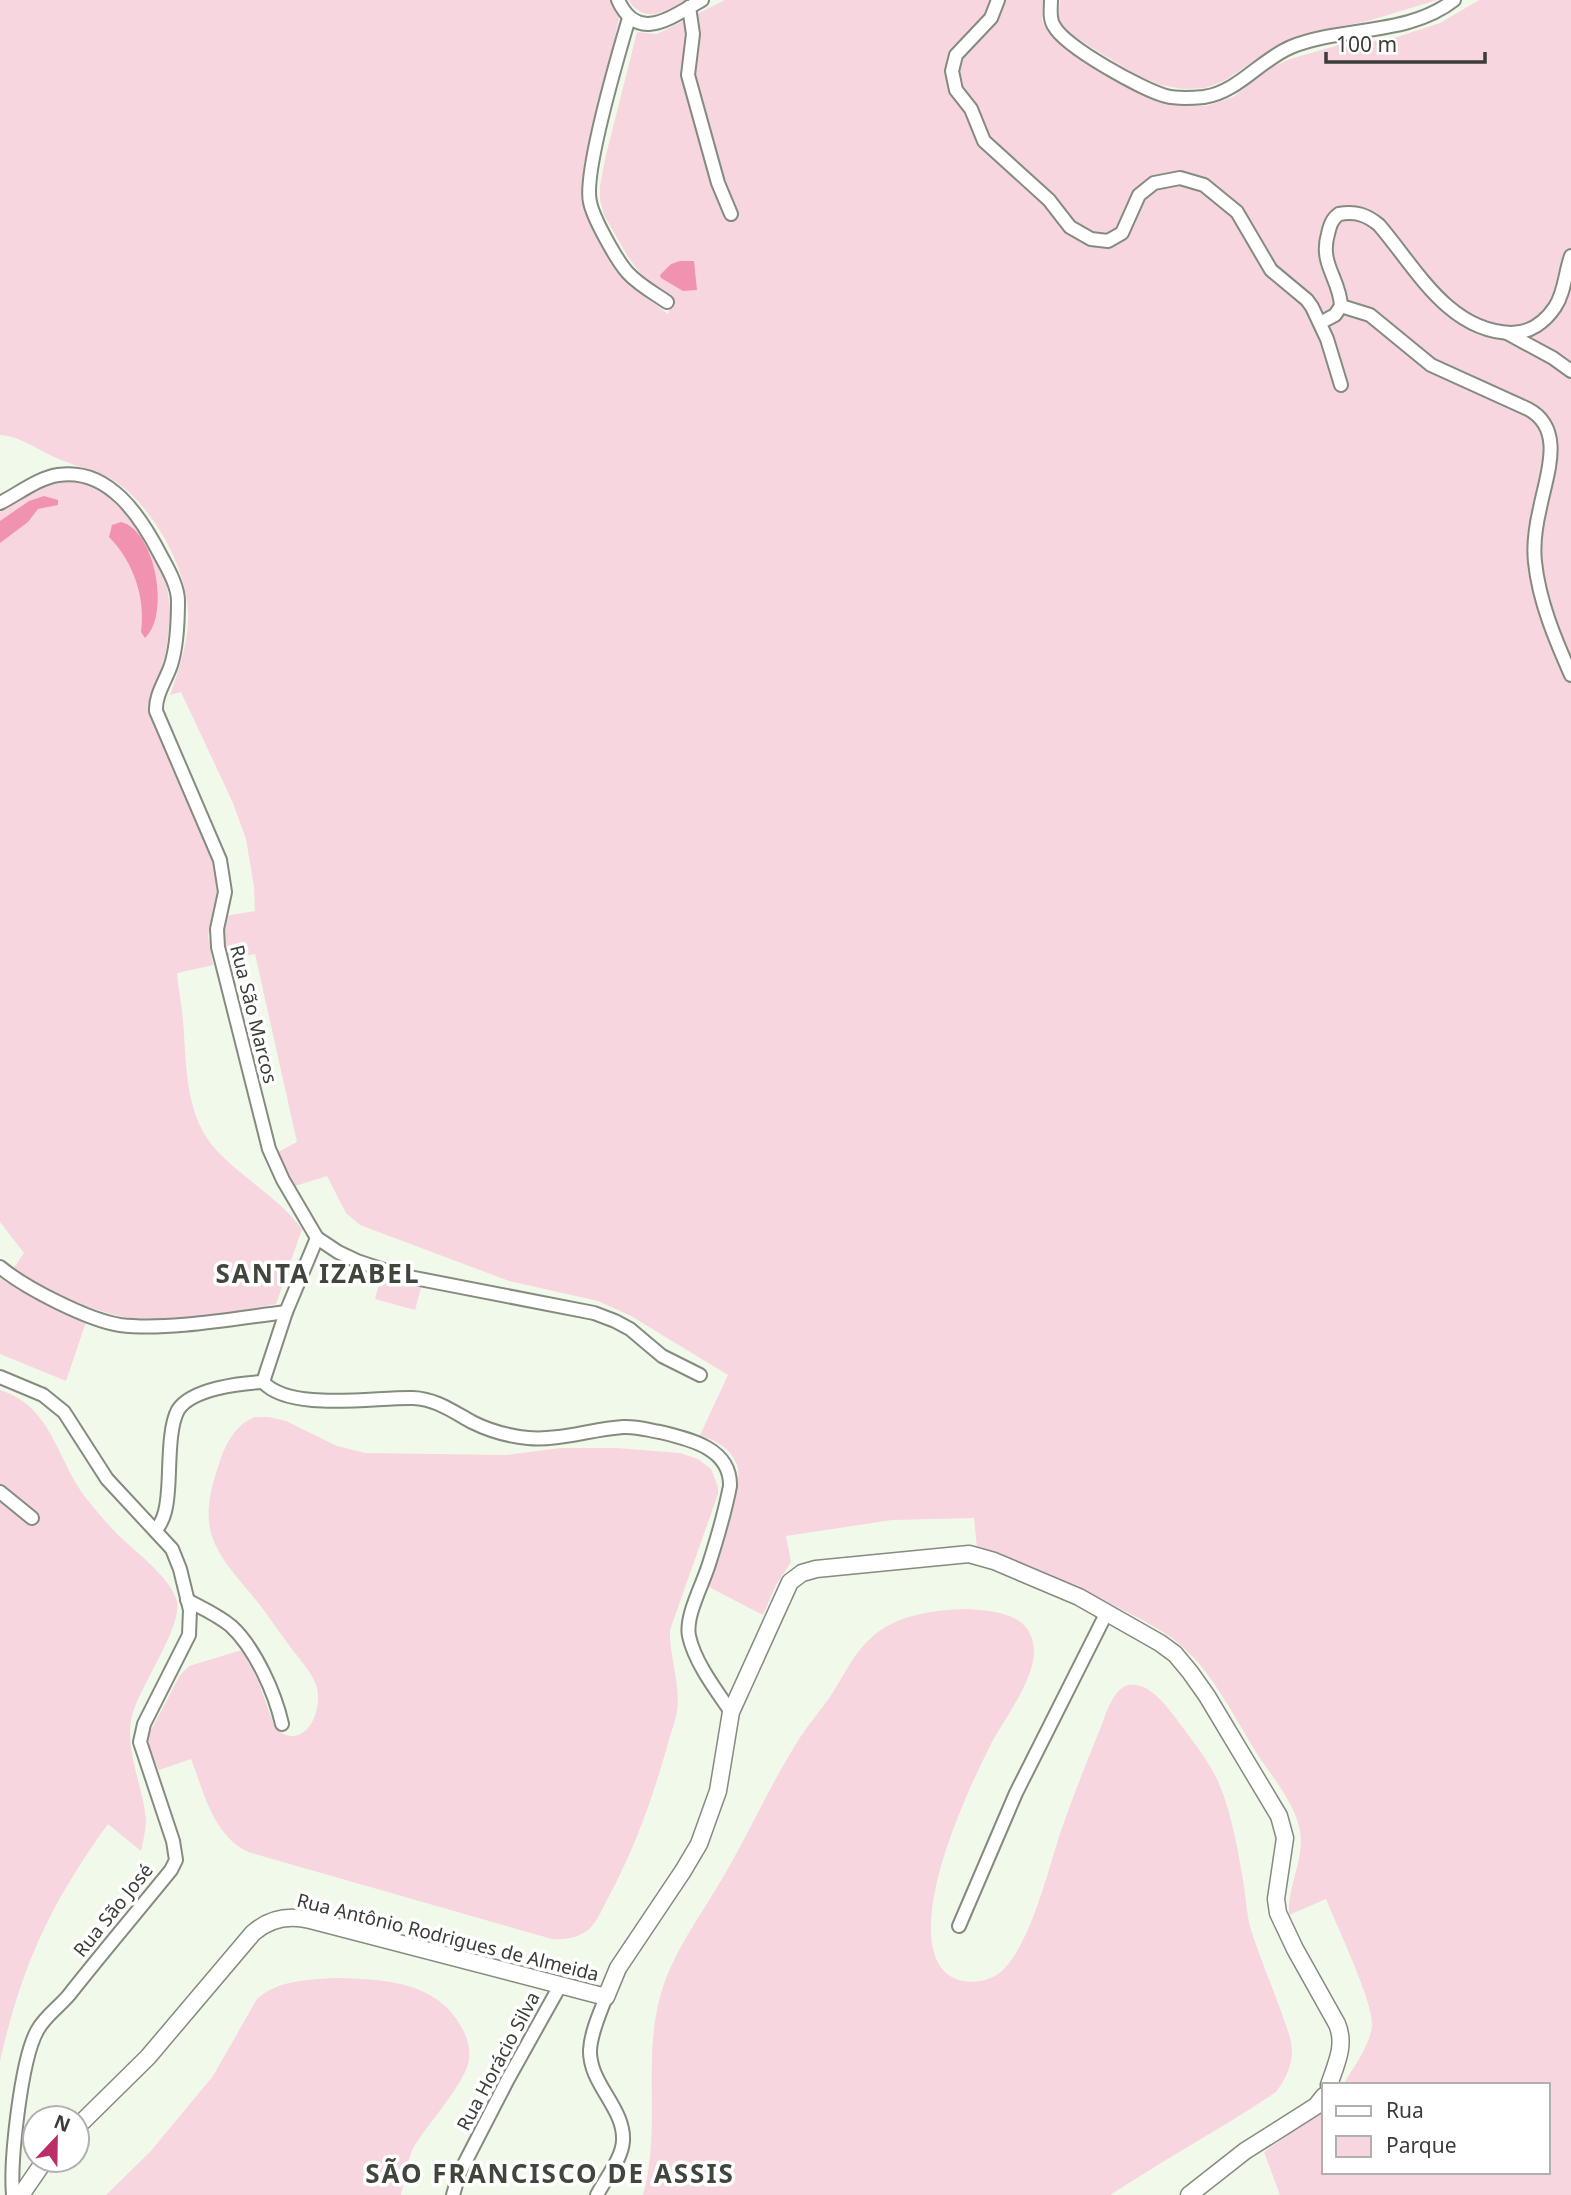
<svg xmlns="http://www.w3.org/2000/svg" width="1571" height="2195" viewBox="0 0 1571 2195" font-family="'Noto Sans',sans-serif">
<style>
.green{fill:#f7d6df}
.water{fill:#f193b0}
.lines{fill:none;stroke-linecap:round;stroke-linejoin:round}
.minor-casing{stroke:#848b7f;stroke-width:16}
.tertiary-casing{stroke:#848b7f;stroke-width:19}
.minor{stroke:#fff;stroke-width:12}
.tertiary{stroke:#fff;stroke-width:16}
.labels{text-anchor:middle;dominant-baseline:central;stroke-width:7;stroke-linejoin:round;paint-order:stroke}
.street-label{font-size:19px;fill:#3a3d38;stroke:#fff}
.district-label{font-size:26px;font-weight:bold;letter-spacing:2px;fill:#40463b;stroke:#fff}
</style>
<rect width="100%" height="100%" fill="#f1f9eb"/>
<!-- green -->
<g class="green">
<path d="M0 0H610L619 18 582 196 592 228 617 271 631 286 668 314 673 300 640 273 628 257 604 215 600 200V186L605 159 637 32 657 34 725 0H1043L1042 21 1048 31 1062 45 1133 88 1162 101 1185 105 1206 106 1233 97 1272 67 1290 59 1339 45 1391 39 1440 23 1479 0H1571V2195H1280L1264 2152 1324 2109V2172H1548V2085H1343C1354 2066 1368 2049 1372 2027 1375 2005 1336 1924 1326 1899L1289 1915C1287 1887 1305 1859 1300 1831 1295 1802 1271 1776 1256 1752 1237 1721 1213 1675 1187 1651 1167 1631 1140 1619 1115 1606 1070 1584 1025 1563 977 1548L974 1518 892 1520 786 1536 791 1562 776 1585 763 1615 707 1586C715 1561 745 1487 737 1465 731 1448 716 1441 700 1435L728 1375 631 1316 598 1301 509 1281 360 1225 346 1213 327 1176 295 1186 278 1152 297 1142 255 954 224 960 221 935 225 916 255 911 254 887 246 839 233 803 181 692 170 695C178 672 187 647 188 622 191 574 154 506 113 480 96 470 77 467 59 459 39 451 21 436 0 435Z"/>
<path d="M628 0H686C663 12 646 25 628 0Z"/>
<polygon points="1060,0 1437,0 1368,21 1308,33 1272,49 1224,81 1205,88 1184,89 1160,85 1136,75 1070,34 1061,24 1058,16"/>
<path d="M58 481H72L98 487 129 512 162 568 166 579 171 616 165 656 154 689 216 874 217 894 208 936 213 965 177 973C178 989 182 1005 183 1021 187 1067 184 1117 219 1153 245 1180 279 1198 302 1229L276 1304C232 1312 182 1322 137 1319 97 1315 47 1290 13 1269L24 1253 0 1222V509Z"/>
<polygon points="382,1273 422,1284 415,1310 375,1299"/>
<polygon points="0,1278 20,1291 86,1322 66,1381 0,1354"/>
<path d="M0 1390C54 1407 56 1462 90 1503 99 1514 108 1525 118 1535 135 1551 173 1580 177 1602 182 1628 139 1687 132 1716 124 1750 143 1785 146 1820 146 1829 143 1842 141 1851L108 1824C50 1904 22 1965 0 2061Z"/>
<path d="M255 1417H269L286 1421 337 1446 365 1453 506 1455 561 1448H616L680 1453 698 1459 711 1469 718 1487V1494L670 1630C669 1657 681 1684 677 1711 675 1723 670 1735 667 1747 652 1800 634 1850 608 1898 602 1909 598 1921 588 1930 577 1938 566 1940 552 1939L248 1852C212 1834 205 1794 191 1759L159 1770 149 1747V1734L180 1675 189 1666 242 1650 258 1681 275 1728C303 1753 323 1714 317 1688 313 1673 300 1660 291 1648 279 1632 268 1615 256 1600 213 1549 195 1531 220 1461 226 1443 236 1424 255 1417Z"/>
<path d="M967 1609C991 1611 1024 1612 1032 1639 1043 1670 1005 1717 991 1744 965 1796 924 1886 932 1944 935 1960 941 1973 956 1979 972 1985 992 1981 1004 1969 1032 1939 1047 1873 1060 1834 1072 1799 1085 1766 1099 1732 1105 1718 1112 1688 1129 1685 1148 1682 1165 1704 1175 1717 1190 1738 1210 1761 1220 1786 1232 1815 1239 1855 1244 1886 1246 1900 1247 1916 1251 1930 1260 1958 1272 1986 1282 2014 1286 2026 1292 2039 1292 2051 1292 2066 1285 2080 1276 2092 1222 2128 1165 2159 1110 2195H643C662 2128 641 2057 662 1990 675 1949 703 1912 725 1874 750 1830 772 1782 799 1739 808 1725 820 1711 830 1697 843 1677 854 1652 873 1636 899 1614 934 1610 967 1609Z"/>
<path d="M335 1978C383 1979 439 1981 463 2030 470 2043 472 2058 465 2072 452 2099 429 2122 413 2148L408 2162 401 2195H106L150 2152 213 2076 257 1999C278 1980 307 1980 335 1978Z"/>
</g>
<!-- water -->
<g class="water">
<polygon points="680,261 694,261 697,290 683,291 661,278 660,275 671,264"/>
<polygon points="44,496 58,500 58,505 38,509 28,522 0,543 0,521 29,501"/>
<path d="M121 522C155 530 171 615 145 638L141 632C146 598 133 561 109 537L112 525Z"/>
</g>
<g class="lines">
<!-- minor casing -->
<g class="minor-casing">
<g id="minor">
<path d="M618 0C638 44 671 17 702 0"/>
<polyline points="998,0 991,18 956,55 952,71 956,90 971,109 984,141 1049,200 1070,227 1091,239 1108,241 1122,233 1139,195 1154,183 1180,178 1204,185 1237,212 1271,270 1307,300 1312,307 1327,339 1341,385"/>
<path d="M1051 0C1051 8 1049 19 1054 26 1065 47 1143 90 1166 96 1177 99 1192 98 1204 97 1238 92 1260 60 1291 47 1343 26 1408 36 1454 0"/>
<polyline points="689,7 693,34 688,75 718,183 731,214"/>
<path d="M629 18C619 52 583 173 590 202 593 218 617 261 628 273 639 285 654 293 667 302"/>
<path d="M1341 306 1370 315 1431 365 1528 409C1566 429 1546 476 1540 508 1536 525 1533 544 1535 562 1539 601 1555 639 1571 675"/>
<path d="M1320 323 1335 315 1341 306C1340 279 1319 264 1328 234 1330 225 1332 219 1339 214 1356 211 1367 215 1379 225 1416 268 1448 331 1511 333 1530 333 1545 322 1555 307 1565 292 1565 272 1571 256"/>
<polyline points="1507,333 1553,358 1571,371"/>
<path d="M0 503C18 494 38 478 58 475 109 467 141 517 161 556 168 569 178 586 178 601 178 622 177 646 171 665 166 680 155 695 156 711L220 860 225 892 217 929 218 947 269 1149 283 1180 317 1238 338 1252 357 1261 399 1275 594 1313 615 1321 630 1329 662 1356 700 1375"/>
<path d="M0 1267C25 1288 88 1320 120 1325 168 1331 237 1318 286 1312"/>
<path d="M0 1377 43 1395 64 1412 107 1479 172 1549 180 1569 190 1610 189 1635 144 1724 140 1742 173 1841 176 1860 171 1870C137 1912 102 1953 69 1995 59 2007 44 2017 37 2031 21 2060 10 2161 13 2195"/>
<path d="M263 1382C290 1412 374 1397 413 1398 436 1399 452 1411 472 1422 490 1431 508 1436 528 1438 558 1441 592 1429 623 1427 636 1426 648 1430 660 1432 689 1439 731 1448 730 1486 725 1512 717 1539 709 1564 703 1584 685 1616 689 1636 695 1663 716 1690 731 1712"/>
<polyline points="263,1382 286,1312 317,1238"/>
<polyline points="0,1492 32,1518"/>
<path d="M156 1530C165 1519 167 1505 168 1490 170 1469 168 1428 178 1410 191 1389 240 1383 263 1382"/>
<path d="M187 1600C202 1608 218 1615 231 1626 255 1648 275 1693 282 1724"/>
<polyline points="959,1926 1016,1793 1107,1612"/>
<polyline points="453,2195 459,2174 508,2079 561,1984"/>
<path d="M597 2195C605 2179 622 2159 623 2141 625 2108 589 2084 590 2050 591 2032 600 2013 606 1997"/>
</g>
</g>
<!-- tertiary casing -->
<g class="tertiary-casing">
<g id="tertiary">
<path d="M77 2127 148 2057 253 1933C270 1918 289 1915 310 1920L606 1997 618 1968 683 1871 699 1844 718 1791 731 1712 790 1582 802 1573 816 1569 969 1554 994 1561 1079 1597 1160 1643 1175 1654 1190 1672 1207 1696 1279 1816 1285 1838 1276 1899 1278 1913 1295 1949 1337 2024C1346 2045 1336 2064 1329 2085"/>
<polyline points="21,2195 45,2160"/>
<polyline points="1189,2195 1245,2151 1316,2106 1324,2096"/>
</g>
</g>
<!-- minor -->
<use href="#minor" class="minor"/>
<!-- tertiary -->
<use href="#tertiary" class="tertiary"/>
</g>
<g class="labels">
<!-- street labels -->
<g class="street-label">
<text transform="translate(254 1014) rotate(76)">Rua São Marcos</text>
<text transform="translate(113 1910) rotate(-51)">Rua São José</text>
<text transform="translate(448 1937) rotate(14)">Rua Antônio Rodrigues de Almeida</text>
<text transform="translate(498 2061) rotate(-62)">Rua Horácio Silva</text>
</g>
<!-- district labels -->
<g class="district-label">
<text x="318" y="1273">SANTA IZABEL</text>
<text x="550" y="2173">SÃO FRANCISCO DE ASSIS</text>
</g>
</g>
<!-- legend -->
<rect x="1322" y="2083" width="228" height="91" fill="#ffffff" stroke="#b0b1af" stroke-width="2"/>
<rect x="1336" y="2106" width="35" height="10" fill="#ffffff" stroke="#b0b1af" stroke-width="2"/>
<text x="1386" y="2118" font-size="21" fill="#3a3d38">Rua</text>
<rect x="1336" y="2136" width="35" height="21" fill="#f7d6df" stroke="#b0b1af" stroke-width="2"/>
<text x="1386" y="2153" font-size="21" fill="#3a3d38">Parque</text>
<!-- north arrow -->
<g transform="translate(56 2139) rotate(22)"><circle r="33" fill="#ffffff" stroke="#b0b1af" stroke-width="2"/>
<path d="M0-5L12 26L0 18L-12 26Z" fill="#ba2f68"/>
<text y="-10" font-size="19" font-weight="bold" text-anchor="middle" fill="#3a3d38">N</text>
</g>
<!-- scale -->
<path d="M1326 52v10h159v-10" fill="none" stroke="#3a3d38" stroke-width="3.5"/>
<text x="1336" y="52" font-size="21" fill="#3a3d38" stroke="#ffffff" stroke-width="5" paint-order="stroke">100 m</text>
</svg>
